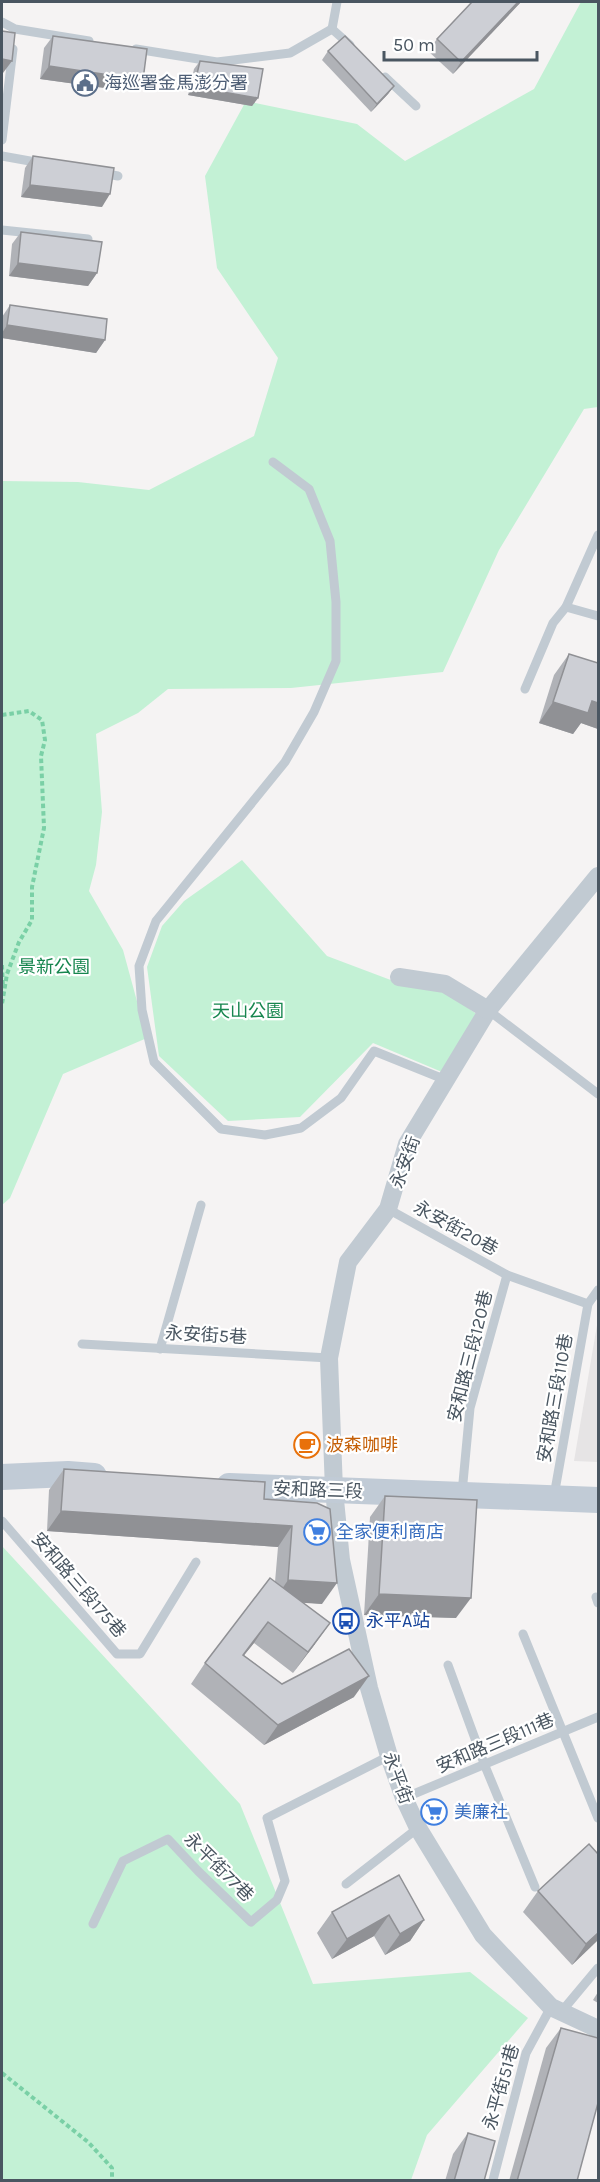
<svg xmlns="http://www.w3.org/2000/svg" width="600" height="2182" viewBox="0 0 600 2182" font-family="Karla,'Noto Sans TC',sans-serif">
<style>
.education{fill:#e6e4e5}
.green{fill:#c3f1d5}
.lines{fill:none;stroke-linecap:round;stroke-linejoin:round}
.path{stroke:#7ad0a6;stroke-width:4;stroke-dasharray:4.5 3;stroke-linecap:butt}
.lane{stroke:#c1cad2;stroke-width:9}
.street{stroke:#c1cad2;stroke-width:18}
.secondary{stroke:#c1cbd6;stroke-width:26}
.wall{fill:#b0b2b7}
.shaded-wall{fill:#909195}
.building{fill:#cdcfd5;stroke:#909195;stroke-width:1.5}
.labels{text-anchor:middle;dominant-baseline:central;stroke-width:4.5;stroke-linejoin:round;paint-order:stroke}
.service-label{font-size:18px;fill:#4e5e75;stroke:#fff;text-anchor:start}
.park-label{font-size:18px;fill:#17864f;stroke:#fff}
.street-label{font-size:18px;fill:#4a5661;stroke:#fff}
.food-label{font-size:18px;fill:#c56008;stroke:#fff;text-anchor:start}
.shop-label{font-size:18px;fill:#366cbe;stroke:#fff;text-anchor:start}
.transit-label{font-size:18px;fill:#164399;stroke:#fff;text-anchor:start}
</style>
<rect width="100%" height="100%" fill="#f5f3f3"/>
<!-- education -->
<polygon class="education" points="598,1319 598,1462 574,1461"/>
<!-- green -->
<g class="green">
<polygon points="581,2 598,2 598,407 584,409 499,550 443,672 291,688 168,689 138,713 96,734 102,812 96,865 89,891 123,950 147,1038 63,1074 10,1198 2,1205 2,481 78,482 149,490 254,436 278,358 217,268 205,176 246,101 357,124 405,161 534,89"/>
<polygon points="242,860 327,956 396,982 433,983 478,1015 442,1072 373,1043 300,1117 228,1121 159,1056 147,967 162,926 184,901"/>
<polygon points="2,1546 240,1804 313,1984 470,1972 528,2018 427,2135 411,2180 2,2180"/>
</g>
<g class="lines">
<!-- path -->
<g class="path">
<polyline points="2,715 29,711 42,720 45,740 41,756 44,828 32,887 32,920 19,942 7,974 2,1004"/>
<polyline points="2,965 3,988"/>
<polyline points="2,2073 88,2142 112,2168 112,2180"/>
</g>
<!-- lane -->
<g class="lane">
<polyline points="2,22 15,29 89,41"/>
<polyline points="332,29 337,2"/>
<polyline points="136,49 217,62 290,53 332,29 350,45"/>
<polyline points="385,77 416,106"/>
<polyline points="2,140 13,49"/>
<polyline points="2,156 41,163"/>
<polyline points="101,173 118,176"/>
<polyline points="2,230 88,239"/>
<polyline points="273,462 309,489 330,541 336,602 336,661 314,712 285,762 156,921 139,966 142,1010 154,1062 221,1129 265,1135 301,1128 341,1098 374,1051 446,1080"/>
<polyline points="566,607 598,616"/>
<polyline points="525,689 553,623 566,607 598,535"/>
<polyline points="488,1010 598,1094"/>
<polyline points="388,1209 507,1275 588,1304"/>
<polyline points="82,1344 329,1358"/>
<polyline points="160,1349 201,1205"/>
<polyline points="462,1493 470,1408 507,1275"/>
<polyline points="554,1496 588,1304 598,1290"/>
<polyline points="2,1521 117,1654 140,1654 196,1562"/>
<polyline points="596,1597 598,1603"/>
<polyline points="523,1634 598,1818"/>
<polyline points="448,1665 485,1766 535,1887"/>
<polyline points="404,1798 598,1717"/>
<polyline points="346,1884 418,1828"/>
<polyline points="93,1924 123,1861 168,1839 198,1871 251,1922 277,1900 285,1881 267,1818 389,1756"/>
<polyline points="562,2011 598,1968"/>
<polyline points="493,2180 526,2053 551,2007"/>
</g>
<!-- street -->
<g class="street">
<polyline points="598,876 488,1010 407,1144 388,1209 348,1262 329,1358 334,1490 341,1560 369,1688 389,1756 404,1798 418,1828 483,1935 551,2007 598,2029"/>
<polyline points="399,977 445,984 488,1010"/>
</g>
<!-- secondary -->
<g class="secondary">
<polyline points="2,1477 68,1474 94,1476"/>
<polyline points="229,1486 598,1500"/>
</g>
</g>
<!-- wall -->
<g class="wall">
<polygon points="472,2 521,2 453,74 428,51 437,39"/>
<polygon points="53,36 143,80 134,92 40,79 44,48"/>
<polygon points="328,51 394,86 388,94 371,112 322,60"/>
<polygon points="200,61 258,98 252,106 188,95 194,69"/>
<polygon points="33,156 102,207 21,197 25,168"/>
<polygon points="21,232 97,273 88,286 9,276 12,244"/>
<polygon points="10,305 105,340 96,353 2,338 2,317"/>
<polygon points="569,654 598,663 598,729 581,723 573,734 539,723 554,675"/>
<polygon points="64,1469 264,1499 317,1503 322,1604 302,1602 315,1644 293,1673 254,1643 244,1655 282,1684 354,1697 264,1745 191,1684 205,1663 275,1582 278,1547 47,1531 49,1490"/>
<polygon points="385,1496 456,1618 364,1615 370,1517"/>
<polygon points="399,1875 424,1920 410,1941 385,1955 374,1936 332,1959 317,1933 332,1912"/>
<polygon points="538,1891 598,1940 572,1965 523,1912"/>
<polygon points="598,1992 598,2003 593,2000"/>
<polygon points="561,2028 577,2181 509,2181 546,2048"/>
<polygon points="468,2133 484,2181 445,2181 453,2154"/>
</g>
<!-- shaded-wall -->
<g class="shaded-wall">
<polygon points="518,2 521,2 453,74 461,62"/>
<polygon points="2,59 12,61 3,73 2,73"/>
<polygon points="49,66 143,80 134,92 40,79"/>
<polygon points="394,86 388,94 371,112 377,104"/>
<polygon points="194,87 258,98 252,106 188,95"/>
<polygon points="30,185 110,194 102,207 21,197"/>
<polygon points="18,263 97,273 88,286 9,276"/>
<polygon points="7,325 105,340 96,353 2,338 2,333"/>
<polygon points="592,701 598,703 598,729 581,723 573,734 539,723 553,702"/>
<polygon points="61,1511 292,1526 278,1547 47,1531"/>
<polygon points="288,1580 337,1583 322,1604 274,1601"/>
<polygon points="379,1594 471,1598 456,1618 364,1615"/>
<polygon points="268,1622 254,1643 228,1675 243,1655"/>
<polygon points="330,1623 315,1644 293,1673 308,1652"/>
<polygon points="369,1676 354,1697 264,1745 278,1725"/>
<polygon points="389,1915 374,1936 332,1959 347,1939"/>
<polygon points="424,1920 410,1941 385,1955 400,1934"/>
<polygon points="598,1933 598,1940 572,1965 586,1944"/>
</g>
<!-- building -->
<g class="building">
<polygon points="472,2 518,2 461,62 437,39"/>
<polygon points="2,31 15,33 12,61 2,59"/>
<polygon points="53,36 147,49 143,80 49,66"/>
<polygon points="345,36 394,86 377,104 328,51"/>
<polygon points="200,61 263,69 258,98 194,87"/>
<polygon points="33,156 114,168 110,194 30,185"/>
<polygon points="21,232 102,242 97,273 18,263"/>
<polygon points="10,305 107,319 105,340 7,325"/>
<polygon points="569,654 598,663 598,703 592,701 588,713 553,702"/>
<polygon points="64,1469 265,1482 264,1499 317,1503 330,1509 337,1583 288,1580 292,1526 61,1511"/>
<polygon points="385,1496 477,1500 471,1598 379,1594"/>
<polygon points="270,1578 330,1623 308,1652 268,1622 243,1655 282,1684 349,1649 369,1676 278,1725 205,1663"/>
<polygon points="589,1844 598,1854 598,1933 586,1944 538,1891"/>
<polygon points="399,1875 424,1920 400,1934 389,1915 347,1939 332,1912"/>
<polygon points="561,2028 598,2038 598,2103 577,2181 517,2181"/>
<polygon points="468,2133 495,2141 484,2181 454,2181"/>
</g>
<!-- icons -->
<defs>
<g id="civic-ring" transform="scale(1.35)"><circle r="9.5" fill="#fff" stroke="#5c6f8a" stroke-width="1.5"/><path d="M-.6-6.5H3V-4.5H.6V-3L4-1V1h2V6H-6V1h2V-1L-.6-3ZM-1.2 2.5V6h2.4V2.5Z" fill="#5c6f8a"/></g>
<g id="cafe-ring" transform="scale(1.35)"><circle r="9.5" fill="#fff" stroke="#e8710a" stroke-width="1.5"/><path d="M-5.5-4.5H6V0H3Q3 3.5 0 3.5H-2.5Q-5.5 3.5-5.5 0ZM3-3.2v2h1.7v-2ZM-6 4.5H4V6H-6Z" fill="#e8710a"/></g>
<g id="supermarket-ring" transform="scale(1.35)"><circle r="9.5" fill="#fff" stroke="#3f7fe0" stroke-width="1.5"/><path d="M-6-5.5h2.5l.6 2H6L4.5 2H-2.5L-4.4-4H-6ZM-1.5 3.2a1.3 1.3 0 1 0 .1 0ZM3 3.2a1.3 1.3 0 1 0 .1 0Z" fill="#3f7fe0"/></g>
<g id="bus-ring" transform="scale(1.35)"><circle r="9.5" fill="#fff" stroke="#1a4fb4" stroke-width="1.5"/><path d="M-5-6H5V4H4V6H2V4H-2V6H-4V4H-5ZM-3.5-4V0h7V-4ZM-3.5 1.2v1.5H-2V1.2ZM2 1.2v1.5H3.5V1.2Z" fill="#1a4fb4"/></g>
</defs>
<g fill-rule="evenodd">
<use href="#civic-ring" x="85" y="83"/>
<use href="#cafe-ring" x="307" y="1445"/>
<use href="#supermarket-ring" x="317" y="1532"/>
<use href="#bus-ring" x="346" y="1621"/>
<use href="#supermarket-ring" x="434" y="1812"/>
</g>
<g class="labels">
<!-- service labels -->
<g class="service-label">
<text x="104" y="83">海巡署金馬澎分署</text>
</g>
<!-- park labels -->
<g class="park-label">
<text x="54" y="967">景新公園</text>
<text x="248" y="1011">天山公園</text>
</g>
<!-- street labels -->
<g class="street-label">
<text transform="translate(405 1162) rotate(-70)">永安街</text>
<text transform="translate(456 1228) rotate(29)">永安街20巷</text>
<text transform="translate(206 1335) rotate(3)">永安街5巷</text>
<text transform="translate(470 1356) rotate(-76)">安和路三段120巷</text>
<text transform="translate(555 1398) rotate(-80)">安和路三段110巷</text>
<text transform="translate(318 1490) rotate(2)">安和路三段</text>
<text transform="translate(79 1585) rotate(49)">安和路三段175巷</text>
<text transform="translate(495 1743) rotate(-23)">安和路三段111巷</text>
<text transform="translate(398 1778) rotate(70)">永平街</text>
<text transform="translate(219 1867) rotate(45)">永平街77巷</text>
<text transform="translate(501 2087) rotate(-74)">永平街51巷</text>
</g>
<!-- food labels -->
<g class="food-label">
<text x="326" y="1445">波森咖啡</text>
</g>
<!-- shop labels -->
<g class="shop-label">
<text x="336" y="1532">全家便利商店</text>
<text x="454" y="1812">美廉社</text>
</g>
<!-- transit labels -->
<g class="transit-label">
<text x="366" y="1621">永平A站</text>
</g>
</g>
<!-- border -->
<rect width="600" height="2182" fill="none" stroke="#4a5661" stroke-width="6"/>
<!-- scale -->
<path d="M384 51v9h153v-9" fill="none" stroke="#4a5661" stroke-width="3"/>
<text x="393" y="51" font-size="18" fill="#4a5661" stroke="#ffffff" stroke-width="4.5" paint-order="stroke">50 m</text>
</svg>
